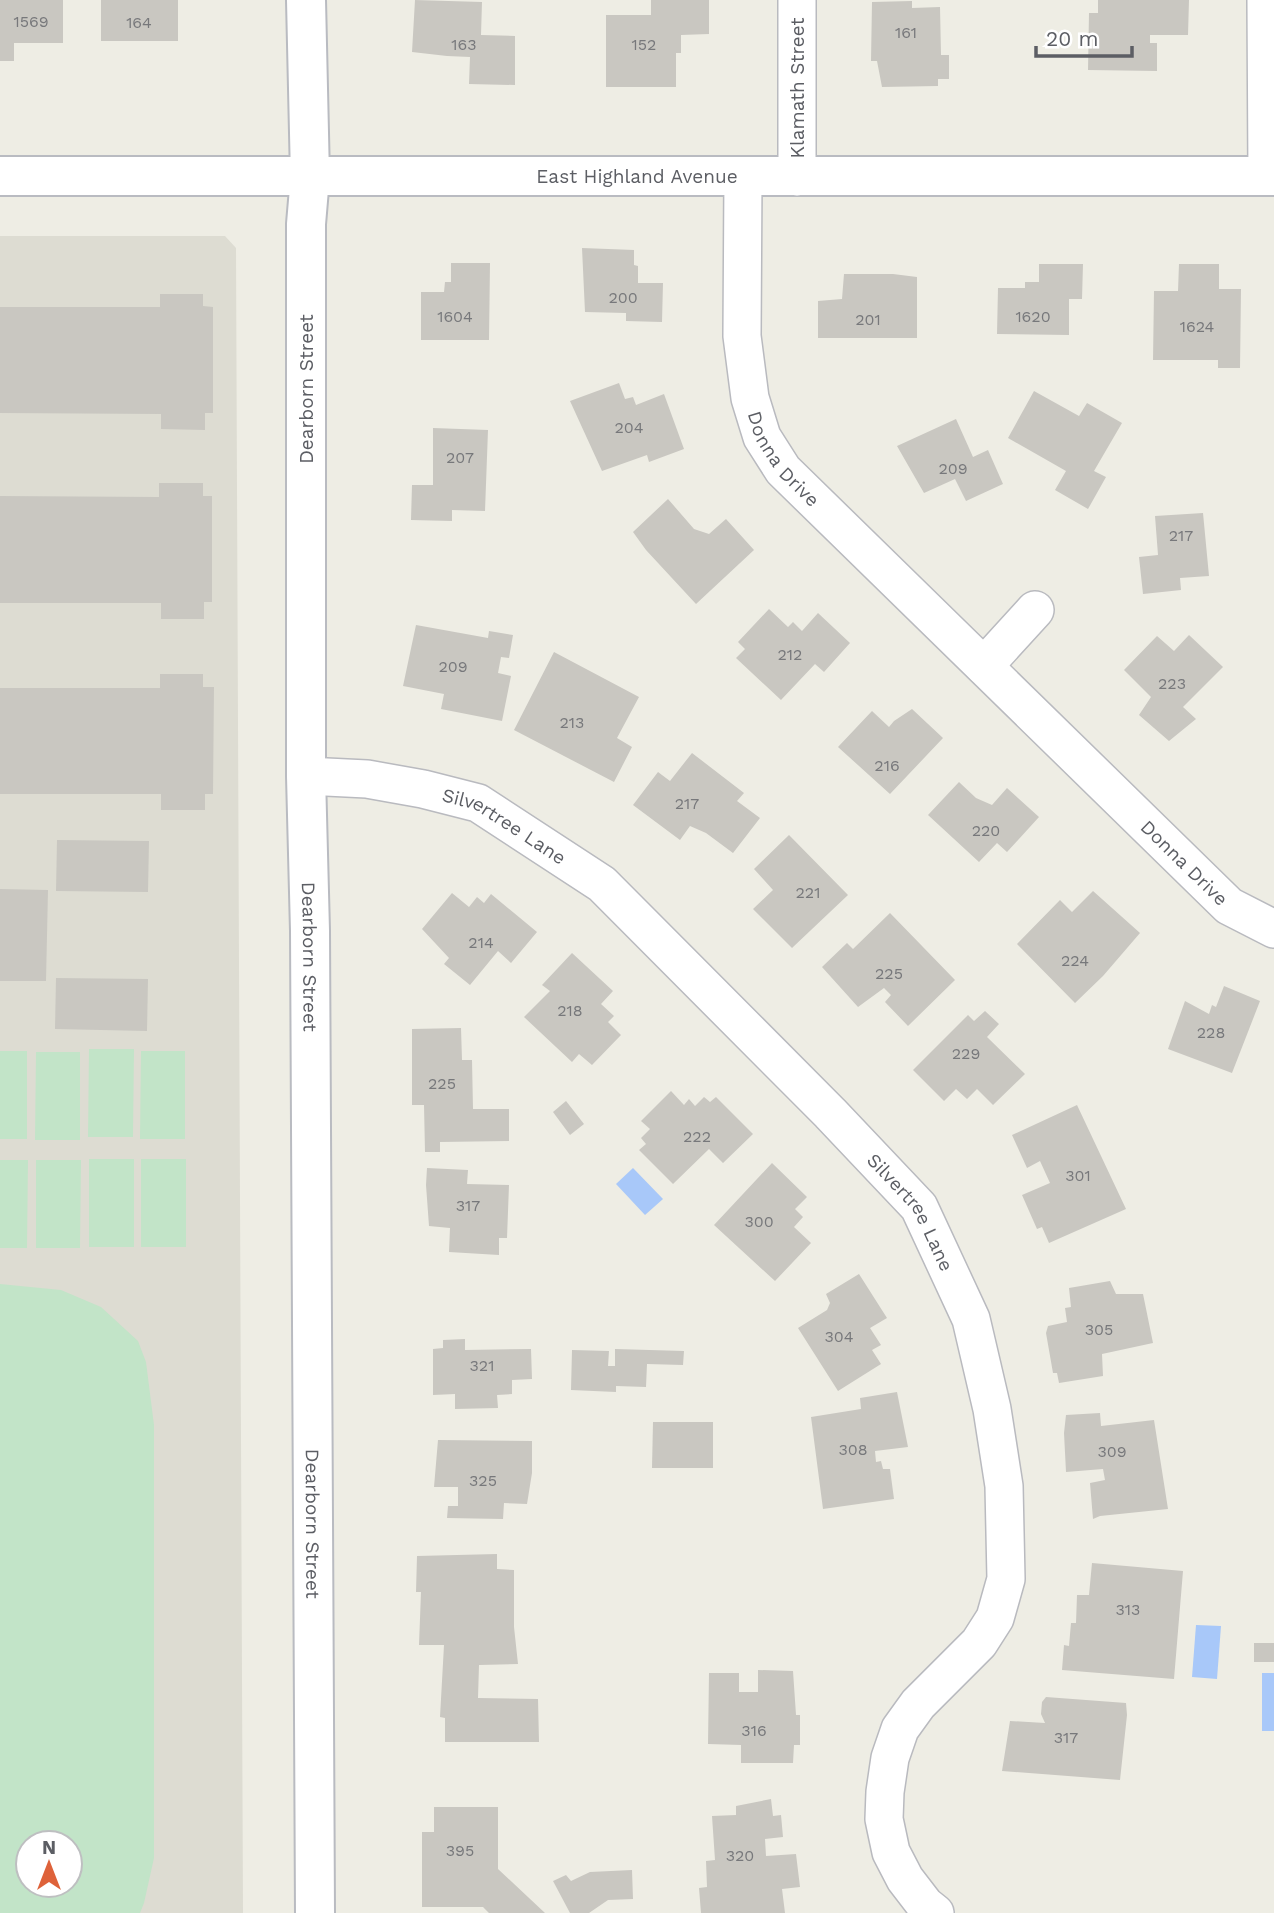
<svg xmlns="http://www.w3.org/2000/svg" width="1274" height="1913" viewBox="0 0 1274 1913" font-family="'Work Sans',sans-serif">
<style>
.education{fill:#dddcd2;fill-rule:evenodd}
.green{fill:#c2e4c8;fill-rule:evenodd}
.water{fill:#a8c8f9}
.building{fill:#c9c7c1}
.lines{fill:none;stroke-linecap:round;stroke-linejoin:round}
.street-casing{stroke:#b9babf;stroke-width:40}
.secondary-casing{stroke:#b9bbc1;stroke-width:42}
.street{stroke:#fff;stroke-width:37}
.secondary{stroke:#fff;stroke-width:38}
.labels{text-anchor:middle;dominant-baseline:central;stroke-width:5;stroke-linejoin:round;paint-order:stroke}
.number-label{font-size:16px;fill:#77787b}
.street-label{font-size:19px;fill:#5c5e64;stroke:#fff}
</style>
<rect width="100%" height="100%" fill="#eeede4"/>
<!-- education -->
<path class="education" d="M0 236H225L236 248 243 1913H0ZM28 1843H70V1885H28Z"/>
<!-- green -->
<g class="green">
<polygon points="89,1049 134,1049 133,1137 88,1137"/>
<rect x="0" y="1051" width="27" height="88"/>
<polygon points="141,1051 185,1051 185,1139 140,1139"/>
<polygon points="36,1052 80,1052 80,1140 35,1140"/>
<rect x="89" y="1159" width="45" height="88"/>
<rect x="141" y="1159" width="45" height="88"/>
<polygon points="0,1160 28,1160 27,1248 0,1248"/>
<polygon points="36,1160 81,1160 80,1248 36,1248"/>
<path d="M0 1284 61 1290 101 1307 138 1341 146 1362 154 1425V1858L144 1903 140 1913H0ZM28 1843H70V1885H28Z"/>
</g>
<!-- water -->
<g class="water">
<polygon points="633,1168 663,1199 645,1215 616,1184"/>
<polygon points="1196,1625 1221,1626 1217,1679 1192,1677"/>
<rect x="1262" y="1673" width="12" height="58"/>
</g>
<!-- building -->
<g class="building">
<polygon points="0,0 63,0 63,43 14,43 14,61 0,61"/>
<rect x="101" y="0" width="77" height="41"/>
<polygon points="415,0 482,2 481,35 515,36 515,85 469,84 470,57 447,56 412,52"/>
<polygon points="651,0 709,0 709,34 681,35 681,53 676,53 676,87 606,87 606,15 651,15"/>
<polygon points="1098,0 1189,0 1188,35 1150,35 1150,43 1157,43 1157,71 1088,70 1089,13 1098,13"/>
<polygon points="912,1 912,8 940,7 941,55 949,55 949,79 938,79 938,86 882,87 877,61 871,61 872,2"/>
<polygon points="582,248 634,250 634,265 638,266 638,283 663,283 662,322 626,321 626,313 585,312"/>
<polygon points="451,263 490,263 489,340 421,340 421,292 444,292 445,282 451,282"/>
<polygon points="1039,264 1083,264 1082,299 1069,299 1069,335 997,334 998,288 1025,288 1025,282 1039,282"/>
<polygon points="1179,264 1219,264 1219,289 1241,289 1240,368 1218,368 1218,360 1153,360 1154,291 1178,291"/>
<polygon points="844,274 893,274 917,277 917,338 818,338 818,301 842,299"/>
<polygon points="160,294 203,294 203,306 213,307 213,413 205,413 205,430 161,429 161,414 0,413 0,307 160,307"/>
<polygon points="619,383 625,399 633,397 636,405 664,394 684,449 649,462 647,455 602,471 570,401"/>
<polygon points="1034,391 1079,416 1087,403 1122,423 1094,471 1106,477 1088,509 1055,490 1066,471 1008,438"/>
<polygon points="956,419 973,457 988,450 1003,484 966,501 955,479 924,493 897,446"/>
<polygon points="433,428 488,430 485,511 452,510 452,521 411,520 412,485 433,485"/>
<polygon points="159,483 203,483 203,496 212,496 212,602 204,602 204,619 161,619 161,603 0,603 0,496 159,497"/>
<polygon points="668,499 694,529 709,534 726,519 754,550 696,604 646,550 633,532"/>
<polygon points="1203,513 1209,576 1180,578 1181,590 1143,594 1139,557 1158,555 1155,516"/>
<polygon points="769,609 788,627 793,622 802,631 818,613 850,643 824,672 815,664 781,700 736,658 745,649 738,642"/>
<polygon points="416,625 488,638 489,631 513,635 509,658 501,657 498,673 511,676 502,721 441,709 444,694 403,686"/>
<polygon points="1189,635 1223,667 1183,707 1196,719 1169,741 1139,715 1151,697 1124,670 1157,636 1174,651"/>
<polygon points="554,652 639,697 617,738 632,747 614,782 514,730"/>
<polygon points="160,674 203,674 203,687 214,687 213,794 205,794 205,810 161,810 161,794 0,794 0,688 160,688"/>
<polygon points="912,709 943,738 890,794 838,747 872,711 889,727 894,721"/>
<polygon points="692,753 744,793 737,801 760,818 733,853 706,833 690,826 680,840 633,805 658,772 670,781"/>
<polygon points="959,782 976,798 992,805 1007,788 1039,817 1007,852 997,843 979,862 928,815"/>
<polygon points="789,835 848,895 792,948 753,909 773,890 754,869"/>
<polygon points="57,840 149,841 148,892 56,891"/>
<polygon points="0,889 48,890 46,981 0,981"/>
<polygon points="1093,891 1140,933 1103,976 1075,1003 1017,944 1060,900 1072,912"/>
<polygon points="452,893 469,907 477,897 484,903 491,894 537,932 511,963 498,951 470,985 444,964 449,958 422,929"/>
<polygon points="890,913 955,980 908,1026 885,1002 891,995 884,988 858,1007 822,967 847,943 853,949"/>
<polygon points="572,953 613,991 601,1004 614,1016 608,1022 621,1035 592,1065 579,1054 572,1062 524,1017 550,991 542,985"/>
<polygon points="56,978 148,979 147,1031 55,1029"/>
<polygon points="1224,986 1260,1001 1232,1073 1168,1049 1185,1001 1209,1014 1212,1005 1216,1007"/>
<polygon points="985,1011 999,1024 987,1037 1025,1074 993,1105 977,1089 967,1099 956,1089 944,1101 913,1070 968,1015 974,1021"/>
<polygon points="461,1028 462,1060 472,1060 473,1109 509,1109 509,1141 440,1142 440,1152 425,1152 424,1105 412,1105 412,1029"/>
<polygon points="671,1091 684,1105 689,1099 695,1106 704,1097 710,1102 716,1097 753,1134 723,1163 709,1149 673,1184 639,1150 646,1144 641,1138 650,1129 641,1121"/>
<polygon points="566,1101 584,1124 570,1135 553,1112"/>
<polygon points="1077,1105 1126,1209 1049,1243 1042,1227 1037,1229 1022,1195 1050,1183 1040,1161 1027,1168 1012,1135"/>
<polygon points="772,1163 807,1197 795,1209 803,1217 794,1227 811,1243 775,1281 714,1225"/>
<polygon points="427,1168 468,1170 467,1184 509,1185 507,1238 499,1238 499,1255 449,1252 450,1228 429,1226 426,1185"/>
<polygon points="859,1274 887,1318 870,1328 881,1345 872,1350 881,1364 838,1391 798,1328 827,1310 830,1303 826,1294"/>
<polygon points="1110,1281 1116,1294 1143,1294 1153,1343 1102,1354 1103,1376 1059,1383 1057,1373 1053,1373 1046,1333 1048,1326 1067,1322 1065,1308 1071,1307 1069,1288"/>
<polygon points="465,1339 465,1350 531,1349 532,1379 512,1380 512,1394 497,1395 498,1408 455,1409 455,1394 433,1395 433,1349 443,1348 443,1340"/>
<polygon points="615,1349 684,1351 683,1365 647,1364 646,1387 616,1386 616,1392 571,1390 572,1350 609,1351 608,1366 615,1366"/>
<polygon points="897,1392 908,1447 875,1451 876,1462 881,1461 883,1469 890,1469 894,1499 823,1509 811,1417 861,1409 860,1398"/>
<polygon points="1100,1413 1101,1426 1154,1420 1168,1509 1100,1516 1093,1519 1090,1483 1105,1480 1103,1469 1066,1472 1064,1433 1066,1415"/>
<polygon points="653,1422 713,1422 713,1468 652,1468"/>
<polygon points="438,1440 532,1441 532,1473 527,1504 504,1503 503,1519 447,1518 448,1506 458,1506 458,1487 434,1487"/>
<polygon points="497,1554 497,1569 514,1570 514,1627 518,1664 479,1665 478,1698 538,1699 539,1742 445,1742 445,1718 440,1717 444,1645 419,1645 421,1592 416,1592 417,1556"/>
<polygon points="1092,1563 1183,1571 1174,1679 1062,1670 1064,1645 1069,1646 1071,1623 1076,1623 1077,1595 1089,1595"/>
<rect x="1254" y="1643" width="20" height="19"/>
<polygon points="758,1670 793,1671 796,1715 800,1715 800,1745 794,1745 793,1763 741,1763 741,1745 708,1744 709,1673 739,1673 739,1692 758,1692"/>
<polygon points="1046,1697 1126,1703 1127,1715 1120,1780 1002,1771 1010,1721 1045,1723 1041,1714 1042,1702"/>
<polygon points="771,1799 773,1816 781,1815 783,1837 765,1839 766,1856 796,1854 800,1887 782,1889 785,1913 701,1913 699,1888 707,1887 706,1861 715,1860 712,1816 736,1815 736,1806"/>
<polygon points="434,1807 498,1807 498,1869 545,1913 489,1913 483,1907 422,1907 422,1832 434,1832"/>
<polygon points="632,1870 633,1899 608,1900 589,1913 570,1913 553,1881 566,1875 571,1881 590,1872"/>
</g>
<g class="lines">
<!-- street casing -->
<g class="street-casing">
<g id="street">
<polyline points="797,0 797,177"/>
<polyline points="1266,0 1267,176"/>
<path id="s1" d="M743 177 742 336 750 398 762 437 783 470 1229 906 1274 929"/>
<polyline points="984,666 1035,610"/>
<path id="s2" d="M306 776 367 779 423 789 478 803 602 884 830 1113 919 1207 971 1319 992 1409 1004 1486 1006 1579 995 1618 979 1643 918 1704 900 1729 890 1758 885 1792 884 1819 891 1852 905 1879 925 1905 935 1913"/>
</g>
</g>
<!-- secondary casing -->
<g class="secondary-casing">
<g id="secondary">
<path id="s3" d="M306 0 310 177 306 224V776L310 931 315 1913"/>
<path id="s4" d="M0 176H1274"/>
</g>
</g>
<!-- street -->
<use href="#street" class="street"/>
<!-- secondary -->
<use href="#secondary" class="secondary"/>
</g>
<g class="labels">
<!-- number labels -->
<g class="number-label">
<text x="31" y="21">1569</text>
<text x="139" y="22">164</text>
<text x="906" y="32">161</text>
<text x="464" y="44">163</text>
<text x="644" y="44">152</text>
<text x="623" y="297">200</text>
<text x="455" y="316">1604</text>
<text x="1033" y="316">1620</text>
<text x="868" y="319">201</text>
<text x="1197" y="326">1624</text>
<text x="629" y="427">204</text>
<text x="460" y="457">207</text>
<text x="953" y="468">209</text>
<text x="1181" y="535">217</text>
<text x="790" y="654">212</text>
<text x="453" y="666">209</text>
<text x="1172" y="683">223</text>
<text x="572" y="722">213</text>
<text x="887" y="765">216</text>
<text x="687" y="803">217</text>
<text x="986" y="830">220</text>
<text x="808" y="892">221</text>
<text x="481" y="942">214</text>
<text x="1075" y="960">224</text>
<text x="889" y="973">225</text>
<text x="570" y="1010">218</text>
<text x="1211" y="1032">228</text>
<text x="966" y="1053">229</text>
<text x="442" y="1083">225</text>
<text x="697" y="1136">222</text>
<text x="1078" y="1175">301</text>
<text x="468" y="1205">317</text>
<text x="759" y="1221">300</text>
<text x="1099" y="1329">305</text>
<text x="839" y="1336">304</text>
<text x="482" y="1365">321</text>
<text x="853" y="1449">308</text>
<text x="1112" y="1451">309</text>
<text x="483" y="1480">325</text>
<text x="1128" y="1609">313</text>
<text x="754" y="1730">316</text>
<text x="1066" y="1737">317</text>
<text x="460" y="1850">395</text>
<text x="740" y="1855">320</text>
</g>
<!-- street labels -->
<g class="street-label">
<text transform="translate(797 88) rotate(-90)">Klamath Street</text>
<text stroke="none"><textPath href="#s4" startOffset="637">East Highland Avenue</textPath></text>
<text transform="translate(306 389) rotate(-90)">Dearborn Street</text>
<text stroke="none"><textPath href="#s1" startOffset="292">Donna Drive</textPath></text>
<text stroke="none"><textPath href="#s2" startOffset="208">Silvertree Lane</textPath></text>
<text stroke="none"><textPath href="#s1" startOffset="863">Donna Drive</textPath></text>
<text stroke="none"><textPath href="#s3" startOffset="957">Dearborn Street</textPath></text>
<text stroke="none"><textPath href="#s2" startOffset="775">Silvertree Lane</textPath></text>
<text stroke="none"><textPath href="#s3" startOffset="1524">Dearborn Street</textPath></text>
</g>
</g>
<!-- north arrow -->
<g transform="translate(49 1864)"><circle r="33" fill="#ffffff" stroke="#bebfc1" stroke-width="2"/>
<path d="M0-5L12 26L0 18L-12 26Z" fill="#de623a"/>
<text y="-10" font-size="19" font-weight="bold" text-anchor="middle" fill="#5c5e64">N</text>
</g>
<!-- scale -->
<path d="M1036 46v10h96v-10" fill="none" stroke="#5c5e64" stroke-width="3.5"/>
<text x="1046" y="46" font-size="21" fill="#5c5e64" stroke="#ffffff" stroke-width="5" paint-order="stroke">20 m</text>
</svg>
